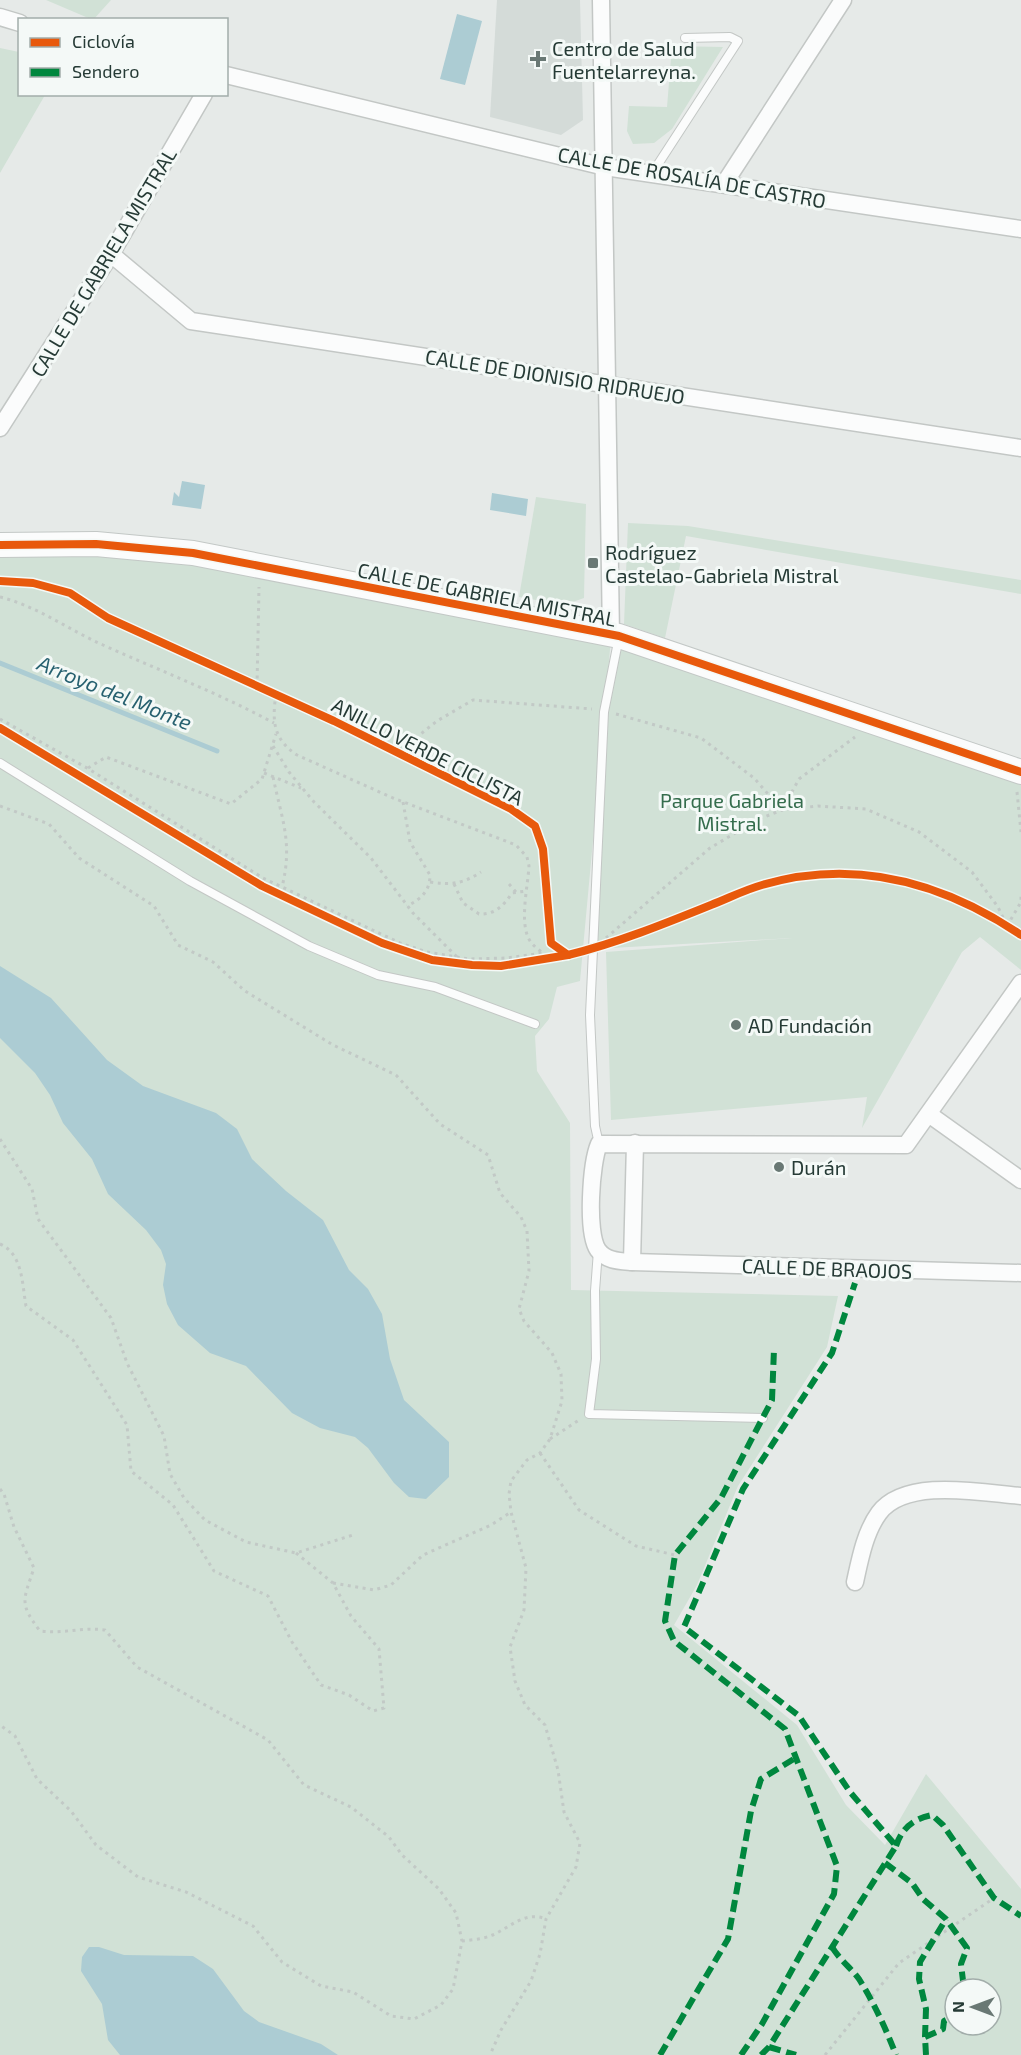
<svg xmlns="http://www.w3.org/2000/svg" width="1021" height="2055" viewBox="0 0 1021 2055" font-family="'Exo 2',sans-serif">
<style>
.built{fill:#d4dbd8}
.green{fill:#d1e1d6;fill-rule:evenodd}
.water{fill:#acccd3}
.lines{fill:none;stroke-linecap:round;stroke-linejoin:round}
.stream{stroke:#acccd3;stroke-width:5}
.lane-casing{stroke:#c3c7c5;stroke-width:10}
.street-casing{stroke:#c3c7c5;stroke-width:19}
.secondary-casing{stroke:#c3c8c6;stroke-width:26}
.path{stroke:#c2c9c6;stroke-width:3;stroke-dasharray:3 4.5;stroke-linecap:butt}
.lane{stroke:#fbfcfc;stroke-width:8}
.street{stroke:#fbfcfc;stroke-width:16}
.secondary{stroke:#fbfcfc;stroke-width:24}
.quiet{stroke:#00873e;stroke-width:6;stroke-dasharray:12 6;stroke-linecap:butt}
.cycleway-casing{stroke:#f4f9f7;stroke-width:11}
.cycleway{stroke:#e8590c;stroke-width:8}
.poi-dot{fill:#697874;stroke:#f4f9f7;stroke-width:2}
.labels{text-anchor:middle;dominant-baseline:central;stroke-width:6;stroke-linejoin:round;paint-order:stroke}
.poi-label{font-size:20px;fill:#263b36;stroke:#f4f9f7;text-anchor:start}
.street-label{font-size:20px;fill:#263b36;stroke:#f4f9f7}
.park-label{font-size:20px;fill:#356d4d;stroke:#f4f9f7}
.water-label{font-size:21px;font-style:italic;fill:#276170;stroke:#f4f9f7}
</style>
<rect width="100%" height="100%" fill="#e6eae8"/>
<!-- built -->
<polygon class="built" points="497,0 580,0 583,120 561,135 490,117"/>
<!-- green -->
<g class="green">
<polygon points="46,0 111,0 93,20"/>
<polygon points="672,46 723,47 672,129 654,143 633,144 627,131 629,106 667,107"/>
<polygon points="0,48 19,52 20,94 45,95 0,173"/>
<polygon points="536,497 586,504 584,598 564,605 519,597"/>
<polygon points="628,523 688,526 1021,580 1021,594 686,536 665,638 624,624"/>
<path d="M0 539 96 544 611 636 606 701 619 636 1021 779V970L980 937 962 952 862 1128 867 1097 611 1120 606 952 792 938 593 949 602 743 580 981 557 987 549 1019 535 1036 537 1071 570 1123 571 1290 838 1296 827 1347 738 1486 697 1585 674 1625 797 1725 846 1805 885 1845 926 1774 1021 1889V2055H0ZM955 1989H991V2025H955Z"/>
</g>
<!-- water -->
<g class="water">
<polygon points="457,14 482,21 465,85 440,79"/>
<polygon points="182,481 205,485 201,509 172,505 174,492 179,497"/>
<polygon points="492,493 528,499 526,516 490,510"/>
<polygon points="0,966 51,998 107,1060 143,1086 216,1113 237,1129 252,1159 286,1191 323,1220 349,1270 368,1289 382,1314 390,1359 404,1400 449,1442 449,1477 426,1499 409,1497 394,1483 368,1448 355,1437 320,1428 292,1413 246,1366 210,1353 178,1325 167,1304 163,1285 166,1264 161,1250 146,1230 108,1194 92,1159 63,1123 50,1095 35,1073 0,1038"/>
<polygon points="89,1947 99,1947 124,1955 193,1956 213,1969 244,2011 259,2022 321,2044 338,2055 120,2055 108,2040 102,2004 81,1971 82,1957"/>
</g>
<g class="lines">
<!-- stream -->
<polyline class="stream" points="0,663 217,751"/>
<!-- lane casing -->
<g class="lane-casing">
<g id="lane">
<polyline points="651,175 738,41 730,37 685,38"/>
<polyline points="0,763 190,881 309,946 378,975 435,987 535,1024"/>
<polyline points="599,1144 595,1126 590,1015 604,712 619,637"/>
<polyline points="598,1251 595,1291 596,1359 589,1414 763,1418"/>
</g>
</g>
<!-- street casing -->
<g class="street-casing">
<g id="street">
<polyline points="601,0 611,636"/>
<polyline points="0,17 20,23"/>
<polyline points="226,75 605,167 1021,229"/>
<polyline points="724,184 843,0"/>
<polyline points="111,254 191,321 1021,448"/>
<polyline points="0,428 111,254 204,94"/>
<path d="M1021 983 906 1145 599 1144C591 1163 586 1233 598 1250 606 1261 620 1261 632 1262L1021 1273"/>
<polyline points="930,1115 1021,1180"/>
<polyline points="632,1262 635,1143"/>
<path d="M855 1582C860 1559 865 1532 879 1513 906 1477 983 1493 1021 1496"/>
</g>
</g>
<!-- secondary casing -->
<g class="secondary-casing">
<polyline id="secondary" points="0,545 96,544 193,553 619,636 1021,772"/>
</g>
<!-- path -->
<g class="path">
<path d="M0 597C37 606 69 630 103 645 161 671 218 693 274 723"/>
<polyline points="257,686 259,587"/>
<path d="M276 694C272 721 273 739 297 755L393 798 516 845 527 857 529 866C528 885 520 919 528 937 532 947 543 952 551 960"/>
<polyline points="616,714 701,738 754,778 782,810 799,779 855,737"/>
<polyline points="0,719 87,768 263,878 400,943 427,952 469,959 507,958 543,953"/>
<polyline points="273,746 289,772 314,802 371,858 413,913 457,957"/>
<polyline points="398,752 437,721 473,700 592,709"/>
<polyline points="88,768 106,757 231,804 262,779 276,734"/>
<polyline points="264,773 301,788"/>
<path d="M273 777C282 820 293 843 282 887"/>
<polyline points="1017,792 1021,832"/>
<path d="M403 802 410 842 430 875C430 891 421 899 407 906"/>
<polyline points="0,806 49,824 79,858 154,906 178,945 213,962 245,991 333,1045 396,1075 440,1124 488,1155 500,1193 521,1217 527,1231 529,1271 519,1309 524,1321 552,1353 561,1374 562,1401 550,1439 540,1453 527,1460 511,1481 509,1494 511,1512 526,1568 524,1610 510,1647 515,1681 525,1705 545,1725 558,1770 564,1812 580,1843 576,1867 546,1919 540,1954 531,1981 501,2030 490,2055"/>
<path d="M430 882C451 885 463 884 481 872"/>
<path d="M454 884 463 903 479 914C495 915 504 905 512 893L526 891"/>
<polyline points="509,884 516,892"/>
<polyline points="1007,926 1021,902 1021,895"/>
<polyline points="606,938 710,848 759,819 782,810 818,806 866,809 919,832 972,872 998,907 1007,926"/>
<polyline points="0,1139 32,1189 38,1219 111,1318 127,1363 164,1436 170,1474 184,1498 205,1520 246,1542 296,1553 353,1535"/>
<path d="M0 1244C23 1254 22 1284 26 1306L73 1340 127 1425 131 1471 173 1505 214 1571 268 1596 292 1642 321 1685 349 1695 373 1711 384 1708 379 1649 351 1616 333 1583 296 1553"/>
<polyline points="550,1439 579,1420"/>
<polyline points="540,1453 579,1510 636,1546 675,1555"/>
<path d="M0 1489 4 1494 14 1527 34 1568C23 1601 19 1603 40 1631 62 1634 82 1627 105 1630L137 1667 268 1740 304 1785 351 1807 389 1837 402 1855 439 1889 456 1913 462 1941 453 1989 441 2005 414 2019 391 2016 353 1992 321 1986 282 1962 253 1926 186 1892 138 1877 96 1845 71 1811 37 1779 15 1736 0 1725"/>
<polyline points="333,1583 374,1590 391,1585 423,1555 491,1525 511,1512"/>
<path d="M462 1941C471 1940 482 1939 490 1936 509 1929 524 1910 546 1919"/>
<polyline points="825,2055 899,1963 994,1898"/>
</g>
<!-- lane -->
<use href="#lane" class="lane"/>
<!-- street -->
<use href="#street" class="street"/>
<!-- secondary -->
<use href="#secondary" class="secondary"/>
<!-- quiet -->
<g class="quiet">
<path d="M896 1846C902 1828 913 1819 932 1815L943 1825 994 1898 1021 1916"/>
<polyline points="885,1863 912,1883 923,1899 946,1919 967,1948 961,1964 964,1989"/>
<path d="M832 1947C840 1960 851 1968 859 1979 874 2003 886 2029 896 2055"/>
<polyline points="925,2037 926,2009 919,1979 920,1962 946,1919"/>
<polyline points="769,2047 796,2055"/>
<polyline points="660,2055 728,1939 751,1811 761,1779 797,1757"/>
<polyline points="741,2055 762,2024 834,1894 837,1866 785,1729 674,1641 665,1621 675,1555 721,1498 772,1400 774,1349"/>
<polyline points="761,2055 769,2047 896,1846 850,1792 799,1716 684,1627 743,1489 832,1353 855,1283"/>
<polyline points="926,2055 925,2037 943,2029 944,2021 955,2016"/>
</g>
<!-- cycleway casing -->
<g class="cycleway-casing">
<g id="cycleway">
<polyline points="0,545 96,544 193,553 619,636 1021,772"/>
<path d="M0 581 33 583 70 593 108 618 334 721 511 809 535 826 543 849 551 943 568 955C617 943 664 924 711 905 727 899 744 890 762 885 855 858 942 882 1021 935"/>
<polyline points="0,728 262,886 382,943 432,960 472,965 501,966 568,955"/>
</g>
</g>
<!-- cycleway -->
<use href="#cycleway" class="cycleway"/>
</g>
<!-- markers -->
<g class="poi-dot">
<path d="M535 50h6v6h6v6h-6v6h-6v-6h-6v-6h6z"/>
<rect x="587" y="557" width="12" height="12" rx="3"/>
<circle cx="736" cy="1025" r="6"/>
<circle cx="779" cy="1167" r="6"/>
</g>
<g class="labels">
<!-- poi labels -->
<g class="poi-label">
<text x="552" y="48">Centro de Salud<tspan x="552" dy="23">Fuentelarreyna.</tspan></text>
<text x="605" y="552">Rodríguez<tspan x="605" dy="23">Castelao-Gabriela Mistral</tspan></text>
<text x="748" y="1025">AD Fundación</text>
<text x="791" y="1167">Durán</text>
</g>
<!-- street labels -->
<g class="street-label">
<text transform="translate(692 177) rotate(10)">CALLE DE ROSALÍA DE CASTRO</text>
<text transform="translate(103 262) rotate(-59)">CALLE DE GABRIELA MISTRAL</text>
<text transform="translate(555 376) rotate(9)">CALLE DE DIONISIO RIDRUEJO</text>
<text transform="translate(487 594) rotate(11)">CALLE DE GABRIELA MISTRAL</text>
<text transform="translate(428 751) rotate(27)">ANILLO VERDE CICLISTA</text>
<text transform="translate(827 1268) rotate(2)">CALLE DE BRAOJOS</text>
</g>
<!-- park labels -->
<g class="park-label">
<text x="732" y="800">Parque Gabriela<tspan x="732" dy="23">Mistral.</tspan></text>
</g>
<!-- water labels -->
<g class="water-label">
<text transform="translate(115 692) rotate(22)">Arroyo del Monte</text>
</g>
</g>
<!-- legend -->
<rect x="18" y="18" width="210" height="78" fill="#f4f9f7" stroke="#a2adaa" stroke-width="1.5"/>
<rect x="30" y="38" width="30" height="9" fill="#e8590c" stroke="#a2adaa" stroke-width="1.5"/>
<text x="72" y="48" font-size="18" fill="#263b36">Ciclovía</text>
<rect x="30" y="68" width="30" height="9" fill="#00873e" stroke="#a2adaa" stroke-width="1.5"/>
<text x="72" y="78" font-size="18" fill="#263b36">Sendero</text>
<!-- north arrow -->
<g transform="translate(973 2007) rotate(270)"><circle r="28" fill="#f4f9f7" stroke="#a2adaa" stroke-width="1.5"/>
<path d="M0-4.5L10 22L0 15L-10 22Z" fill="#697874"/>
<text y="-9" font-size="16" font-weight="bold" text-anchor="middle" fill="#263b36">N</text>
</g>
</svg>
